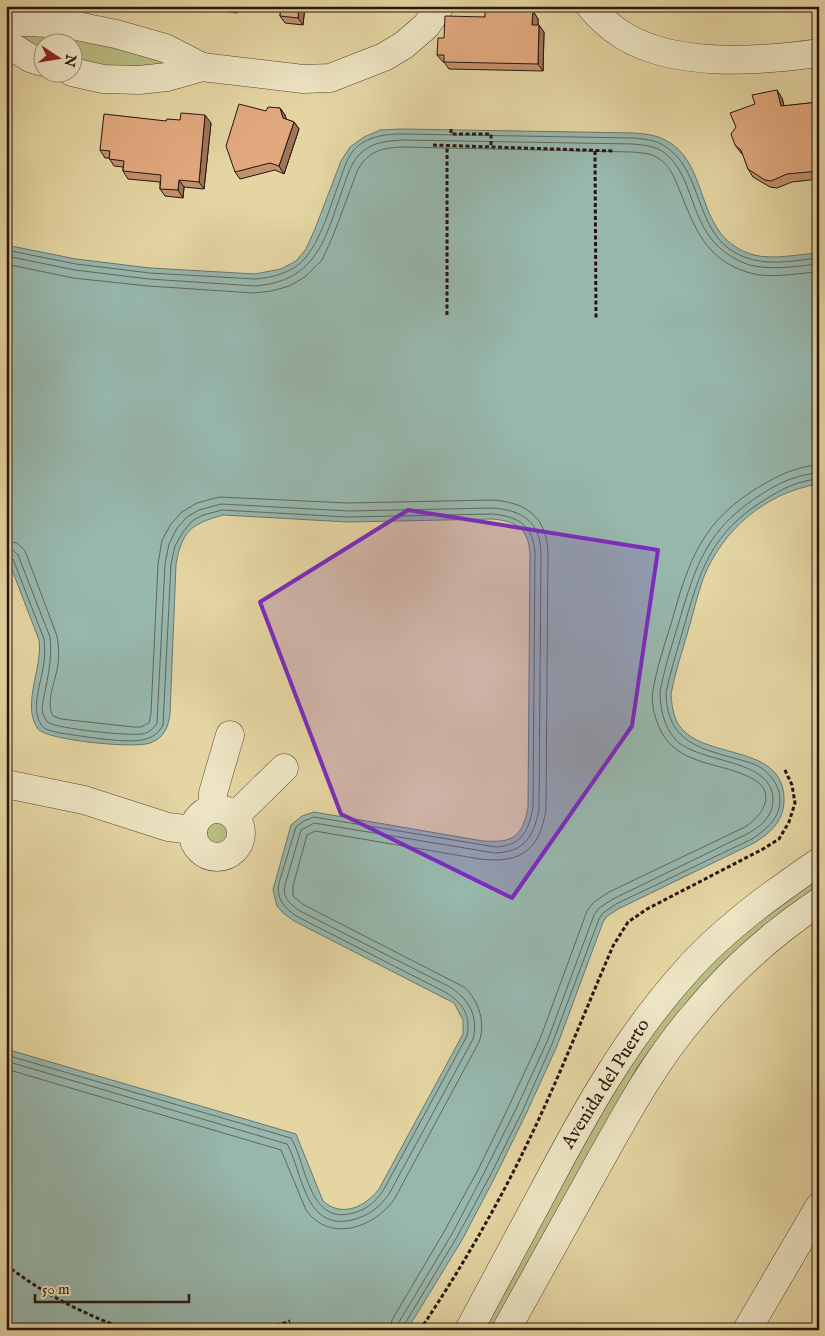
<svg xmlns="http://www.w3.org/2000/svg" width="825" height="1336" viewBox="0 0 825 1336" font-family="'IM FELL English',serif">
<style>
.green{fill:#b9bc82;stroke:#706848}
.water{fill:#97b7ad;stroke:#6a766d}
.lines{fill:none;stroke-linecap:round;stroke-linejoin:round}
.shore{stroke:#5f665e;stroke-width:1}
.minor-casing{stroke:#564533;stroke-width:29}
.path{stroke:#27150e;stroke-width:3;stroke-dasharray:4 2.5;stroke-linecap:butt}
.minor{stroke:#ede4c3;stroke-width:28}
.wall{fill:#c2916d;stroke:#27150e}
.shaded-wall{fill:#9e7659;stroke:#27150e}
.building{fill:#e2a97f;stroke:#27150e}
.marked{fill:#7b2cbf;fill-opacity:0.2;stroke:#7b2cbf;stroke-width:4;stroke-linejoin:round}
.labels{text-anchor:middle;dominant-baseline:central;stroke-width:4;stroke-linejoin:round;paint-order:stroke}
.street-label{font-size:19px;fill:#27150e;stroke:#ede4c3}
</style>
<rect width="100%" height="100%" fill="#e4d5a2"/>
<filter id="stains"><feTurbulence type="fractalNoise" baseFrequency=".004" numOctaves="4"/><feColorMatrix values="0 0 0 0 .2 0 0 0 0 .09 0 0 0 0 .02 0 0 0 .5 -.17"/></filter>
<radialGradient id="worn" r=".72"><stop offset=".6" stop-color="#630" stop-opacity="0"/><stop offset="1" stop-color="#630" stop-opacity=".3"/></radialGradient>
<!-- green -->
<g class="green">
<polygon points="41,31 157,53 167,66 148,70 73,67 72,42 42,42 42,56 10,36"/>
<circle cx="217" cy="832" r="14"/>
<polygon points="819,876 819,891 680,1011 638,1066 492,1330 481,1330 629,1062 671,1006 714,958 769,912"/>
</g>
<!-- water -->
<path class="water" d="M402 129 634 133C646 134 657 135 667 141 712 166 693 238 754 255 774 260 799 254 819 253V484C766 492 722 530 703 579 697 596 693 614 688 631 682 652 675 672 671 694 672 708 674 723 685 732 714 759 786 746 784 802 783 822 770 833 754 843L618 909 606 917 603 922 557 1046 526 1114 494 1179 462 1240 407 1330H6V1049L296 1134 323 1201C342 1218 365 1207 379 1189L463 1034V1020L454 1003 294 921 283 913 277 906 273 890 291 825 302 816 314 812 483 841C513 843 522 837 528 808L530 553C528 527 515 521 492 519L348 522 223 515C191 524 182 531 176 564L170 714C168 728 164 738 150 743 135 749 46 740 38 729 21 705 43 668 39 640L6 554V245L76 259 150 268 255 274 281 269 296 261 306 249 315 229 341 161 350 147 364 137 380 130Z"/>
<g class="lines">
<!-- shore -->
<g class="shore">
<path d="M6 250 76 264 150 273 255 279C270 278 286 274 298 265 319 249 330 206 339 183 343 172 346 160 353 151 366 136 385 134 403 134L633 138C645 139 657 140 666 147 708 175 691 245 754 260 774 265 799 260 819 258"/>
<path d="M6 256 75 270 149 279 255 286C317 281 325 239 343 188 347 177 351 162 360 154 372 142 386 141 403 140L633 144C643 145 654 146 662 151 695 173 688 226 726 253 735 259 744 264 754 266 775 270 798 266 819 264"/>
<path d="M6 264 73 278 148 286 254 293 272 291 289 286 305 277 322 260 333 236 358 169C370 150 382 148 403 147L632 152C641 153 651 153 658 158 670 165 674 177 679 189 695 228 705 260 750 273 771 279 797 273 819 272"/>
<path d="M6 541 17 543 25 551 57 636C59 646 59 655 58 664 56 680 45 702 53 716L61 719 133 727H141L149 723 151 713 158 564 162 540 171 524 182 512 197 503 219 497 348 503 492 500C526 502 547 517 548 553L546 809C540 850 521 864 480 859L315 831 307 835 293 886V896L304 905 464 987C479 1000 486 1024 479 1042L395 1198C376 1227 330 1244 306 1210L281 1150 6 1069"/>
<path d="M6 549 13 550 18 555 50 637C53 661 46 684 42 707L43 714 47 722C58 729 128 736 142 734 149 733 154 728 157 723L165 564 169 544 177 528 187 517 199 510 221 504 348 511 492 508C522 510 540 521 541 553L539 809C534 836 525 852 495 853L314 823 301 830 285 885C282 898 290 904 300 911L448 986C468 998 479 1015 473 1039L389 1194C379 1208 368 1216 352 1220 304 1231 303 1172 287 1144L6 1061"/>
<path d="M6 555H10L13 559 44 639C45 647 45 654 44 662 42 682 28 712 44 728 48 731 54 731 59 733 78 735 133 746 149 738 156 735 160 731 163 725L171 564 175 546 183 532 192 521 203 515 222 510 348 517 493 514C519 517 533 525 535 553L533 808C528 832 522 845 496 847L314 817 304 821 296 827 279 883C276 899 284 907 296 916L445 992C463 1003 471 1015 467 1036L383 1191C374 1204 364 1211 349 1214 308 1222 306 1162 291 1138L6 1055"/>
<path d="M390 1330 392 1320 445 1230 478 1170 509 1106 540 1039 587 911 594 902 609 892 745 827C762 816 778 793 753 779 721 761 676 767 659 727 654 715 651 703 653 690 657 668 664 646 671 624 689 560 701 521 762 485 779 475 798 466 819 465"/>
<path d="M397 1330 399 1322 452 1234 484 1173 516 1109 547 1042 594 915 599 908 613 899 749 833C762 825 772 817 773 801 774 757 699 765 675 739 664 726 660 709 660 692 664 670 671 648 678 625 696 564 707 527 765 492 781 482 799 474 819 473"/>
<path d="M404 1330V1325L457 1237 490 1176 522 1112 552 1044 599 919 603 913 616 904 752 839C761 833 769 827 775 818 788 796 774 773 754 764 711 750 667 749 666 693 670 672 677 651 683 630 700 571 710 533 766 499 782 489 799 480 819 479"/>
</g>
<!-- minor casing -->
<g class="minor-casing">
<g id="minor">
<path d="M590 6C600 18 611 28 624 36 677 68 760 61 819 53"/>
<polyline points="6,21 67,24 116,34 165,48 202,67"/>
<polyline points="6,43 30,58 42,62"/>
<polyline points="72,72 103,79 139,80 167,77 202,67 303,79 330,78 384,57 404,45 426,26 440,6"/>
<polyline points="6,784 84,800 168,827 193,830"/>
<circle cx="217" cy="833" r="24"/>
<polyline points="213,809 213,793 230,735"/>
<polyline points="235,816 284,768"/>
<path d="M469 1330C494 1283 519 1236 544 1190 584 1114 624 1042 680 978 719 932 769 896 819 862"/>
<path d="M506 1330C536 1276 566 1222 596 1168 626 1114 655 1060 696 1013 731 970 773 933 819 902"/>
<polyline points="747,1330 819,1207"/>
</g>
</g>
<!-- path -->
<g class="path">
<polyline points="451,129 451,134 491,134 491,147"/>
<polyline points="433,145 613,151"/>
<polyline points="595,151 596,318"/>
<polyline points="447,315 447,146"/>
<path d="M6 1265C44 1294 83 1314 128 1330"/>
<polyline points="264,1330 290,1321"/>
<path d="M420 1330C459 1272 498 1205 528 1142 559 1078 585 1011 613 946L628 922 647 909 763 849 779 839 789 822 795 803 792 785 784 768"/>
</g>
<!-- minor -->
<use href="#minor" class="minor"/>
</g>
<!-- wall -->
<g class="wall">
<polygon points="213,6 238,6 237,13 215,10"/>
<polygon points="281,6 305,6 303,25 285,23 280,16"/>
<polygon points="533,11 538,19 538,25 544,32 543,71 449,69 444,62 443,62 437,55 444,38 485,17"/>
<polygon points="782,98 784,106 819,102 819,179 792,182 777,188 770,187 753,177 748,169 743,154 741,153 735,145 755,104"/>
<polygon points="280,108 285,115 286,119 294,122 299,129 284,174 275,170 240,179 235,172 266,111"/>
<polygon points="166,121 211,123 204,189 184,187 183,198 165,196 160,189 160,182 128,179 123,171 123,167 114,166 109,158 105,158 100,150"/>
</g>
<!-- shaded-wall -->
<g class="shaded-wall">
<polygon points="232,6 238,6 237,13"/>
<polygon points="299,6 305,6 303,25 298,18"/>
<polygon points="533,11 538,19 538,32 532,25"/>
<polygon points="539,25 544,32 543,71 538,64"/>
<polygon points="777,90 782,98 786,114 781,106"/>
<polygon points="280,108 285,115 288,125 283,118"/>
<polygon points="205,115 211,123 204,189 199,182"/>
<polygon points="294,122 299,129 284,174 279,166"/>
<polygon points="179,180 184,187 183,198 178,190"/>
</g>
<!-- building -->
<g class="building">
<polygon points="281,6 299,6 298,18 280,16"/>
<polygon points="485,9 533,11 532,25 539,25 538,64 444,62 444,55 437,55 438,38 444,38 445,16 485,17"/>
<polygon points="777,90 781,106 819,102 819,171 787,174 771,181 765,180 748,169 741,150 735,145 731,134 736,127 730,113 755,104 752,95"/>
<polygon points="239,104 266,111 268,107 280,108 283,118 294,122 279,166 270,163 235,172 226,146"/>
<polygon points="181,113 205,115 199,182 179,180 178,190 160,189 161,175 123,171 124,161 109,159 110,151 100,150 104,114 166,121 167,119 180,120"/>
</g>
<!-- marked area -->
<path class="marked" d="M408 510 658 550 632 726 512 898 341 814 260 602Z"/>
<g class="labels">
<!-- street labels -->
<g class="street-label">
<text transform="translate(606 1084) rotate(-58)">Avenida del Puerto</text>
</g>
</g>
<!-- margin -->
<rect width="825" height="1336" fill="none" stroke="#e4d5a2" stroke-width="25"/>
<rect x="8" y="8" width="810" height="1321" fill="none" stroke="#27150e" stroke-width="2.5"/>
<rect x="12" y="12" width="800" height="1311" fill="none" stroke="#27150e"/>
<!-- north arrow -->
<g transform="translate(58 58) rotate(102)"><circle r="24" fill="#ede4c3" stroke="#9e917b"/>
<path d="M0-4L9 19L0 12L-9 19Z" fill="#8f2418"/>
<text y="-8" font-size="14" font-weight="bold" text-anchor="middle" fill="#27150e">N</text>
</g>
<!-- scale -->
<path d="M35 1294v8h154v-8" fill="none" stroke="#27150e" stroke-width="2.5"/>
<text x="42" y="1294" font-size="15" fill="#27150e" stroke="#ede4c3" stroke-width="4" paint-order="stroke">50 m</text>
<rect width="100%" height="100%" filter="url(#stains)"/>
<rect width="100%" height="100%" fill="url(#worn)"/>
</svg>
